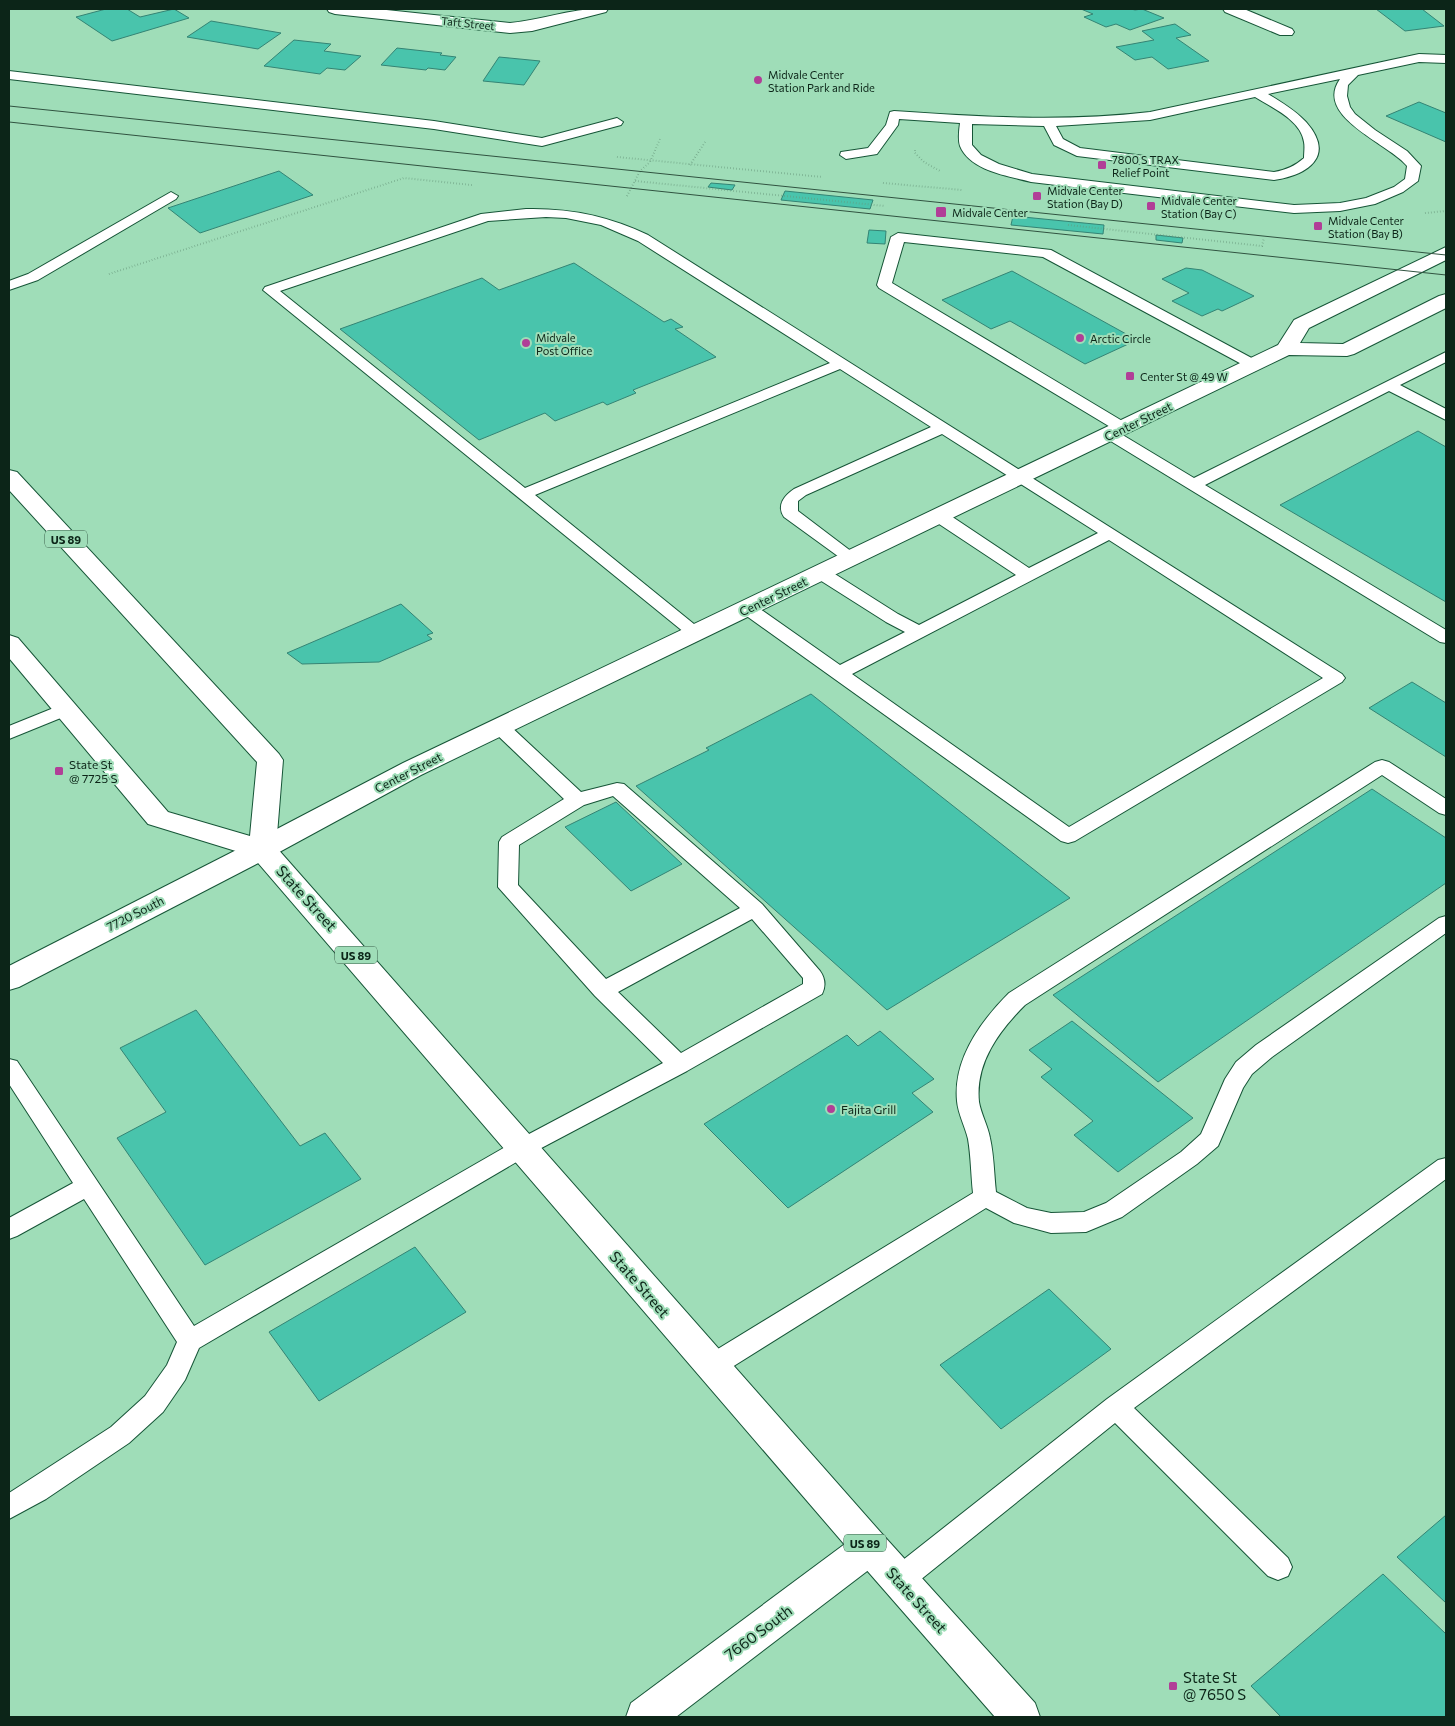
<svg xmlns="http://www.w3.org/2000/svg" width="1455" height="1726" viewBox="0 0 1455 1726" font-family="Commissioner,sans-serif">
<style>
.building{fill:#49c4ac;stroke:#348474}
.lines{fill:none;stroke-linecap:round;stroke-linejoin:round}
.service-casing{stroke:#165537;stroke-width:2}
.minor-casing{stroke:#165537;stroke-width:2}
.secondary-casing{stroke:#165537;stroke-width:2}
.primary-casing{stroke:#165537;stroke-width:2}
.path{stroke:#67977b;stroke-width:2;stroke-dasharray:0.5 2.5;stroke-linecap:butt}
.service{fill:#fff;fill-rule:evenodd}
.minor{fill:#fff;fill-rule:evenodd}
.secondary{fill:#fff;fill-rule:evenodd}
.primary{fill:#fff;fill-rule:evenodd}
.tram{stroke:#305340;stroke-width:1}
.poi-dot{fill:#b13e97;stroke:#9fddb8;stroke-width:2}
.labels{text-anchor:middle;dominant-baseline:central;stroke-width:4;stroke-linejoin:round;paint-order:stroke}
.far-street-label{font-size:11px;fill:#0c2518;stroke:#9fddb8}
.far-poi-label{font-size:11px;fill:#0c2518;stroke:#9fddb8;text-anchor:start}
.shield{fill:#9fddb8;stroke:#385c48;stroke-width:1}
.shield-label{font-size:11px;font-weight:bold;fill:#0c2518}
.street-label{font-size:12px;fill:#0c2518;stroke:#9fddb8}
.poi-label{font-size:12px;fill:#0c2518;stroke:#9fddb8;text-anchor:start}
.near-street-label{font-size:15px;fill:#0c2518;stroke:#9fddb8}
.near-poi-label{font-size:15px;fill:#0c2518;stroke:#9fddb8;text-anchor:start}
</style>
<rect width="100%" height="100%" fill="#9fddb8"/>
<!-- building -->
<g class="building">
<polygon points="106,9 127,9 140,17 174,9 189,18 112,41 76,17"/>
<polygon points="1081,9 1131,9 1135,10 1142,9 1164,18 1130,30 1116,24 1106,27 1084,17 1093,14"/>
<polygon points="1376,9 1422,9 1444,26 1405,31"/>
<polygon points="211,21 281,33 258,49 187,37"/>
<polygon points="1175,24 1191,35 1176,38 1209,61 1168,69 1152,57 1135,60 1116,47 1154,40 1142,31"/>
<polygon points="294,40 331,44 324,51 361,56 345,70 327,68 320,74 264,66"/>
<polygon points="397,48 442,53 440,55 456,57 445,70 428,68 426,70 381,65"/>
<polygon points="499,57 540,61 524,85 483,81"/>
<polygon points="1419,102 1446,113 1446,142 1386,116"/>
<polygon points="279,171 313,195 200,233 168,208"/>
<polygon points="711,183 735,185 732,190 708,187"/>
<polygon points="785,191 873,200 870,209 781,200"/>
<polygon points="1013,216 1104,225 1103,234 1011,225"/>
<polygon points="869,230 886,231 885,244 867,243"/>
<polygon points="1156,235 1183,238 1182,243 1156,240"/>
<polygon points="574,263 664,322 671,319 683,327 675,329 716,357 633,390 636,393 607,405 603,402 555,421 545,413 479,440 340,329 482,278 499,290"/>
<polygon points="1186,268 1202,270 1254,296 1222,311 1218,309 1202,316 1172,301 1189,293 1162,279"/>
<polygon points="1012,271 1137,340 1085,364 1010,321 991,329 942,300"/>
<polygon points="1418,431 1446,447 1446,602 1280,505"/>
<polygon points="401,604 433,633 427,635 432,639 379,662 302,664 287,653"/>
<polygon points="1412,682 1446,703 1446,757 1369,708"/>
<polygon points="811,694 1070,898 887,1010 636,786 709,750 706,748"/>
<polygon points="1372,789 1446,838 1446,883 1158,1082 1053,995"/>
<polygon points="616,802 682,864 631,891 565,827"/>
<polygon points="196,1010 300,1146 325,1133 361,1179 205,1265 117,1138 166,1112 120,1048"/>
<polygon points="1072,1021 1193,1118 1118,1172 1074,1135 1093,1121 1041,1077 1052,1069 1029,1050"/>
<polygon points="880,1031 934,1079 912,1093 933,1112 788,1208 704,1124 847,1035 858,1046"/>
<polygon points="415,1247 466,1312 319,1401 269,1332"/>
<polygon points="1049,1289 1111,1349 1001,1429 940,1365"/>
<polygon points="1446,1515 1446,1603 1397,1557"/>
<polygon points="1383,1574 1446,1634 1446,1717 1281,1717 1251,1686"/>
</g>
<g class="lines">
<!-- service casing -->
<g class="service-casing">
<g id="service">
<path d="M1419 54 1446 55V63L1419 62 1358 75 1348 85 1347 96 1350 107 1355 114 1375 130 1407 151 1421 166 1418 181 1403 192 1375 204 1340 211 1294 213 1031 182C1009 176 970 171 960 146 958 140 959 130 960 123L899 119 898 125 877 154 846 159 840 155 841 152 868 148 886 125 890 112 894 111C980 117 1064 122 1150 112ZM1340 79C1313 117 1390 144 1407 166L1405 179 1394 187 1366 198 1340 203 1294 205 1032 174 999 164 981 155 972 145V124L1044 126 1054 145 1077 156 1274 180C1308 175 1336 156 1306 122 1295 110 1281 102 1268 94ZM1255 97C1271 107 1301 120 1304 142 1305 147 1304 153 1304 158 1295 166 1286 170 1274 172L1080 148 1063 139 1056 126 1150 120Z"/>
<polygon points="9,71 434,121 542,138 617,118 623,122 621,125 542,146 434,129 9,79"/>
<polygon points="171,192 178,196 176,199 38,280 9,290 9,281 28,274"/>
<path d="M526 209C570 208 609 216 648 235L1342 674 1345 678 1342 682 1075 841 1068 843 1061 841 741 612 738 608 741 604 747 603 753 604 840 665 905 632 886 622 815 577 812 573 815 569 821 568 827 569 898 614 919 625 1016 575 933 520 931 516 933 512H945L1029 568 1098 533 942 434 806 495 798 501V511L860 558 858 562H846L784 517C776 505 785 495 794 489L931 427 840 369 535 495 705 633 702 637 696 638 690 637 263 290 265 287 481 214ZM546 217 566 218 601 225 638 241 830 363 525 488 280 291 488 221ZM1109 540 1323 678 1069 827 852 674Z"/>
<polygon points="898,233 1051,250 1259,362 1262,365 1259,368 1249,368 1043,257 904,242 892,283 1129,425 1131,428 1129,431 1117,431 879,288 877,285 891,237"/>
<polygon points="1446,352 1446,362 1400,385 1446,409 1446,420 1389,391 1205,485 1446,630 1446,643 1440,642 1104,437 1102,434 1104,431 1116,431 1194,478"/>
<polygon points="66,703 73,705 75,709 73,713 9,739 9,726"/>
<path d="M500 721 507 723 581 792 617 783 624 784 762 904 820 971C825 978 826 986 822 994L687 1071 530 1154 199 1348 185 1380 163 1412 129 1443 46 1499 9 1519V1493L111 1427 145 1396 167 1365 177 1342 84 1199 17 1236 9 1239V1218L73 1183 9 1084V1059L17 1061 194 1326 514 1142 663 1063 595 996 498 887 499 842 502 837 564 799 493 731 491 727 493 723ZM613 796 740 908 606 979 518 885 519 845 584 805ZM752 919 803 978V984L681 1053 618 992Z"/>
<path d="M1382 760 1389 762 1446 799V815L1439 813 1382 775 1025 1005C999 1031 975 1063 979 1102 981 1114 988 1126 990 1138 994 1156 994 1174 996 1192L1027 1208 1051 1213 1084 1212 1106 1203 1181 1152 1201 1134 1225 1079 1236 1062 1256 1045 1439 918 1446 916V933L1272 1057 1252 1074 1243 1088 1218 1146 1197 1164 1122 1217 1086 1232 1051 1233 1014 1223 986 1208 721 1374 712 1377 703 1374 699 1366 703 1358 973 1193C971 1175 971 1156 968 1139 965 1126 958 1114 957 1101 953 1059 981 1021 1009 993L1375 762Z"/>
<polygon points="1446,1158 1446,1179 1134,1408 1288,1558 1292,1567 1288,1576 1278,1580 1268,1576 1115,1423 909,1589 899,1593 889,1589 885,1580 889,1571 1107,1399 1438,1160"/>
</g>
</g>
<!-- minor casing -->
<g class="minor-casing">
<g id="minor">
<path d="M327 9H377L510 23C543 20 575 7 608 9L606 12 532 31 510 33 335 14 329 12Z"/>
<polygon points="1223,9 1244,9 1292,29 1294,32 1292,35 1280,35 1225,12"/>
<polygon points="262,840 272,842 276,849 272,856 19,987 9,990 9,966 252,842"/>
<polygon points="870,1530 883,1535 888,1547 883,1559 676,1717 626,1717 631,1703 857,1535"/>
</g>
</g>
<!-- secondary casing -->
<g class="secondary-casing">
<polygon id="secondary" points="1446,247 1446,260 1309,328 1300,343 1343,344 1439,296 1446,294 1446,308 1354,354 1347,356 1289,355 421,775 272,856 262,858 252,856 248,849 252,842 403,763 1278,345 1294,320"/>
</g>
<!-- primary casing -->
<g class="primary-casing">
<polygon id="primary" points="9,470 17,472 279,754 283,760 276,847 883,1535 1035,1703 1040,1717 995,1717 857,1559 252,856 148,824 9,658 9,635 18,638 168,812 250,836 257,762 9,490"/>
</g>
<!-- path -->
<g class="path">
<polyline points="915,150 915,153 924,162 940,171"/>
<polyline points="617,157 822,177"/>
<polyline points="690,165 705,142"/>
<polyline points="635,181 885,206"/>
<polyline points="883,183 962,190"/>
<polyline points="627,196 640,171 650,162 661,137"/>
<polyline points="1425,213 1446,211"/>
<polyline points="1068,225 1262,246 1264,238"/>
<polyline points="1368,236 1379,238 1403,235"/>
<polyline points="109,274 404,178 472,185"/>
</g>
<!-- service -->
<use href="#service" class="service"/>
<!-- minor -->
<use href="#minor" class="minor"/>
<!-- secondary -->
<use href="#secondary" class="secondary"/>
<!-- primary -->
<use href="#primary" class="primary"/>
<!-- tram -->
<g class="tram">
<polyline points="9,106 1446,255"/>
<polyline points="9,122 1446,275"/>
</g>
</g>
<!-- markers -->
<g class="poi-dot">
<circle cx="758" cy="80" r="5"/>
<rect x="1097" y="160" width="10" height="10" rx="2.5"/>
<rect x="1032" y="191" width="10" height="10" rx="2.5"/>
<rect x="1146" y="201" width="10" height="10" rx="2.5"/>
<rect x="935" y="206" width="12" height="12" rx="2.5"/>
<rect x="1313" y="221" width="10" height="10" rx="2.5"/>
<circle cx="1080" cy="338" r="5"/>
<circle cx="526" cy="343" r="5"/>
<rect x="1125" y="371" width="10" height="10" rx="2.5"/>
<rect x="54" y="766" width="10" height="10" rx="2.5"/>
<circle cx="831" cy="1109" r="5"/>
<rect x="1168" y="1681" width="10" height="10" rx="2.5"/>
</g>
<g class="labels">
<!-- far-street labels -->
<g class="far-street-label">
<text transform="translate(468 23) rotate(6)">Taft Street</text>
</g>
<!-- far-poi labels -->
<g class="far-poi-label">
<text x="768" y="74">Midvale Center<tspan x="768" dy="13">Station Park and Ride</tspan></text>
<text x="1112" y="159">7800 S TRAX<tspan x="1112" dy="13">Relief Point</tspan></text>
<text x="1047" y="190">Midvale Center<tspan x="1047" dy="13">Station (Bay D)</tspan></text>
<text x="1161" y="200">Midvale Center<tspan x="1161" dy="13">Station (Bay C)</tspan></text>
<text x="952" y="212">Midvale Center</text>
<text x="1328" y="220">Midvale Center<tspan x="1328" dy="13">Station (Bay B)</tspan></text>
<text x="536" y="337">Midvale<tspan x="536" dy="13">Post Office</tspan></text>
<text x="1090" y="338">Arctic Circle</text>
<text x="1140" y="376">Center St @ 49 W</text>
</g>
<!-- shield labels -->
<g class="shield">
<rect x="45" y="530.5" width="42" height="17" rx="4"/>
<rect x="335" y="946.5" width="42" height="17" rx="4"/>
<rect x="844" y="1534.5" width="42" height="17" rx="4"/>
</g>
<g class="shield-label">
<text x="66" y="539">US 89</text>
<text x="356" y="955">US 89</text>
<text x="865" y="1543">US 89</text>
</g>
<!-- street labels -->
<g class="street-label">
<text transform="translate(1138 421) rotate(-26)">Center Street</text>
<text transform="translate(773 596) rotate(-26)">Center Street</text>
<text transform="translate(408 772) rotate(-27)">Center Street</text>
<text transform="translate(135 913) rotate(-27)">7720 South</text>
</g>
<!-- poi labels -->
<g class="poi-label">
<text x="69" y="764">State St<tspan x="69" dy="14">@ 7725 S</tspan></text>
<text x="841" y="1109">Fajita Grill</text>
</g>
<!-- near-street labels -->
<g class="near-street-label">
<text transform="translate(307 898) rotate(48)">State Street</text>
<text transform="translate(640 1284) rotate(49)">State Street</text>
<text transform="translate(917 1600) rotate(48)">State Street</text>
<text transform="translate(758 1632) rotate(-37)">7660 South</text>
</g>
<!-- near-poi labels -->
<g class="near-poi-label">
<text x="1183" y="1677">State St<tspan x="1183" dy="17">@ 7650 S</tspan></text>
</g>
</g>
<!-- border -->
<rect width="1455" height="1726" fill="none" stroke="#0c2518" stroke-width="20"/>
</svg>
